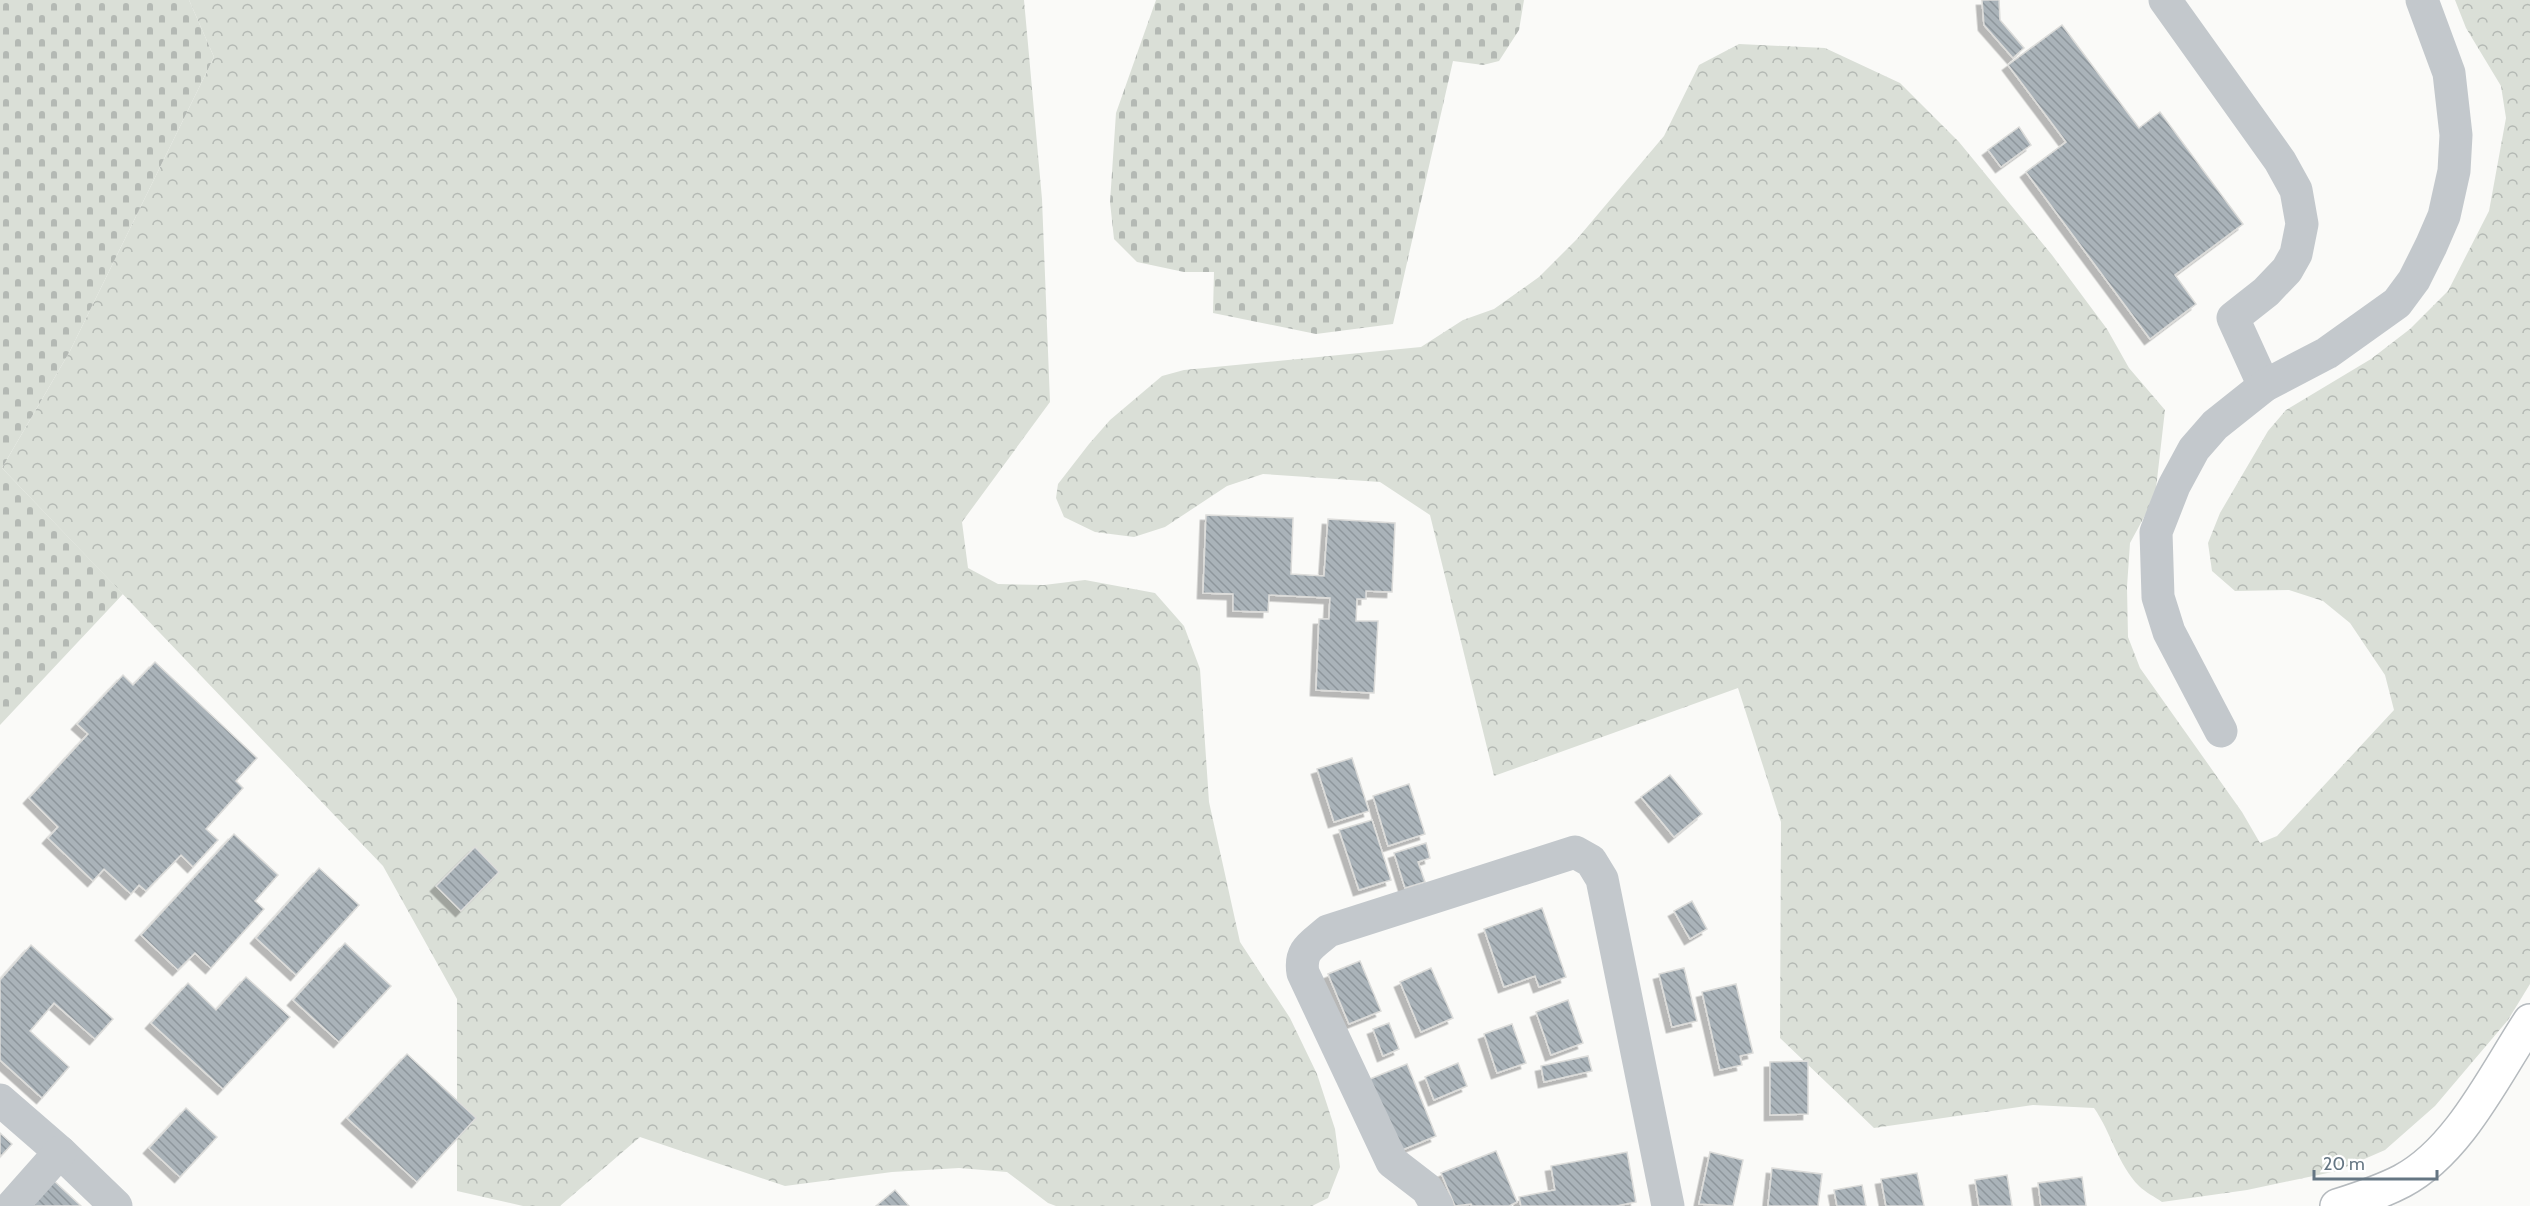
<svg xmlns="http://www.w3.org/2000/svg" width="2530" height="1206" viewBox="0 0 2530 1206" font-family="Cabin,sans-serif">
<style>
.forest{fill:url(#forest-crowns)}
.cemetery{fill:url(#cemetery-stones)}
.building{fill:url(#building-back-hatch);stroke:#dcdcda;stroke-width:1.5;filter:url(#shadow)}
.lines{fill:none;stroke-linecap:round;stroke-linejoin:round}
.major-casing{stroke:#b5babe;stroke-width:36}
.minor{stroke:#c3c8cc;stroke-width:33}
.major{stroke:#fff;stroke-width:33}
</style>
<defs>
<pattern id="forest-crowns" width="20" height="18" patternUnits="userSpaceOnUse" patternTransform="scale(1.5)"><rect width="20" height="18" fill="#dadfd7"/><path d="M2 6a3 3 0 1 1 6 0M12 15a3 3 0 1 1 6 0" fill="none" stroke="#b4b9b4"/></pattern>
<pattern id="cemetery-stones" width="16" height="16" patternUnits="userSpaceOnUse" patternTransform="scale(1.5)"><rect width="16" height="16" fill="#dadfd7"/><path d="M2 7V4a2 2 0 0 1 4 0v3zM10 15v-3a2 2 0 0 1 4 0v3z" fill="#b4b9b4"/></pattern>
<pattern id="building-back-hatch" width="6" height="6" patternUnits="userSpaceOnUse" patternTransform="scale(1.5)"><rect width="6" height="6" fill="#aab3b9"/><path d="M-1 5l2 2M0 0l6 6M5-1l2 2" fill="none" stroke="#8e969c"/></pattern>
<filter id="shadow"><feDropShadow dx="-5.5" dy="5.5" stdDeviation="0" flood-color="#0004"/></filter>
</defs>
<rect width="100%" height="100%" fill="#fafaf8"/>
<!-- forest -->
<g class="forest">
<polygon points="189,0 1024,0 1042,199 1050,402 962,522 968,568 998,584 1044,585 1085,580 1155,593 1184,626 1200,669 1209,802 1240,942 1290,1018 1317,1074 1335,1129 1340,1167 1328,1198 1312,1206 1056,1206 1048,1203 1007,1172 959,1168 892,1172 785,1186 640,1137 560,1206 523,1206 457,1191 457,999 383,866 2,468 70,351 214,57"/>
<path d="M2455 0H2530V984L2508 1020 2435 1106 2385 1150 2337 1171 2247 1190 2162 1202C2155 1197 2145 1192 2139 1186 2118 1165 2111 1132 2094 1108L2033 1105 1874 1128 1780 1038 1781 822 1738 688 1494 776 1430 515 1380 482 1263 474 1227 486 1165 527 1134 537 1095 532 1064 517 1056 498 1058 484 1089 444 1110 420 1162 376 1184 370 1421 347 1463 320 1494 309 1539 277 1577 239 1664 136 1699 65 1739 44 1825 48 1900 83 1959 142 2052 255 2107 329 2129 368 2165 410 2155 497 2130 543 2127 587 2128 637 2140 668 2242 812 2260 843 2277 836 2394 710 2385 675 2350 623 2323 601 2289 590 2235 591 2212 571 2208 543 2220 513 2268 431 2286 410 2371 359 2410 329 2448 291 2489 211 2506 118 2501 86 2466 28Z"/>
</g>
<!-- cemetery -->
<g class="cemetery">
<polygon points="0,0 189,0 214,57 70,351 2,468 123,594 0,725"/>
<polygon points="1156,0 1524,0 1519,30 1499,61 1483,65 1453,61 1393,324 1316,334 1213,313 1214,272 1184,272 1137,262 1114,239 1110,202 1116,113"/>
</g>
<!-- building -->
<g class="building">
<polygon points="1982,0 1999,0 2000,20 2024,48 2013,58 1984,25"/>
<polygon points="2062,25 2139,128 2160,112 2243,224 2175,275 2196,304 2150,339 2026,172 2066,142 2008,65"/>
<polygon points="2019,127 2031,145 2001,167 1988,150"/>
<polygon points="1206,515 1293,518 1291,574 1324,576 1328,519 1395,523 1392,592 1366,591 1366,599 1357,599 1356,621 1378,621 1374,693 1316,690 1319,619 1329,619 1330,598 1269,595 1268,612 1233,611 1233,594 1203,593"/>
<polygon points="155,662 257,758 236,781 243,788 206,829 218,840 193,867 181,855 146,891 139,885 131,894 104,869 93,881 48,838 58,827 29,798 88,734 77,724 123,675 133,685"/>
<polygon points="1352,758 1369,811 1334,822 1317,769"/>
<polygon points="1670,775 1702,814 1674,837 1641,797"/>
<polygon points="1409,784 1425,834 1388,846 1373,796"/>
<polygon points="1372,820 1391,880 1359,890 1339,830"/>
<polygon points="234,834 278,875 255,901 264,909 211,968 195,953 178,970 141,935"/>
<polygon points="1426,843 1430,858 1418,862 1425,882 1405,888 1394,853"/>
<polygon points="475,847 499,872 461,911 436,886"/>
<polygon points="319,868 359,905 296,975 256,938"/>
<polygon points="1692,901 1707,929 1690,939 1674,911"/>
<polygon points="1542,908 1566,977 1539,987 1535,976 1504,987 1484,929"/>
<polygon points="345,943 391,986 339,1042 293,1000"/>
<polygon points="31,945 113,1019 95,1039 54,1003 30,1031 69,1067 42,1098 0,1060 0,980"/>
<polygon points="1360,961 1381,1011 1349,1024 1328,974"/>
<polygon points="1431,968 1453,1018 1421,1032 1400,982"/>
<polygon points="1684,968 1697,1021 1672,1027 1659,974"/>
<polygon points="246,977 290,1017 223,1089 151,1023 188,983 216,1010"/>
<polygon points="1736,984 1753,1053 1740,1056 1742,1065 1720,1070 1702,992"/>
<polygon points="1568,1000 1583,1043 1551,1055 1536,1012"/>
<polygon points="1389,1023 1399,1049 1383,1056 1373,1029"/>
<polygon points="1512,1024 1526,1063 1497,1073 1484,1034"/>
<polygon points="407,1054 476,1118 417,1182 347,1118"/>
<polygon points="1588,1056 1592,1071 1544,1082 1541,1066"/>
<polygon points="1808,1061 1808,1114 1770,1115 1770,1062"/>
<polygon points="1458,1063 1467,1086 1434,1100 1425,1077"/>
<polygon points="1407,1064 1436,1136 1395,1153 1365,1081"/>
<polygon points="186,1108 217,1137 180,1177 149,1148"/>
<polygon points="0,1133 12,1144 0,1157"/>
<polygon points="1496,1151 1517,1202 1509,1206 1472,1206 1471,1204 1455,1206 1441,1173"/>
<polygon points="1627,1152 1636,1202 1616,1206 1521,1206 1519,1197 1555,1190 1551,1166"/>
<polygon points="1710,1152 1743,1160 1733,1206 1699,1204"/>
<polygon points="1772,1168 1822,1174 1818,1206 1768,1206"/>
<polygon points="1917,1173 1924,1206 1886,1206 1881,1179"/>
<polygon points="2007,1175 2012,1206 1979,1206 1975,1180"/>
<polygon points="2082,1177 2086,1206 2041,1206 2038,1183"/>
<polygon points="52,1179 81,1206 27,1206"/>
<polygon points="1862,1185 1866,1206 1837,1206 1834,1190"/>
<polygon points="895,1190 909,1206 876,1206"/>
</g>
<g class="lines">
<!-- major casing -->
<g class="major-casing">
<path id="major" d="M2337 1206C2359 1199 2381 1192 2402 1181 2459 1151 2495 1074 2530 1021"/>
</g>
<!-- minor -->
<g class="minor">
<polyline points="2165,0 2280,161 2296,190 2302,224 2296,254 2287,270 2266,292 2233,318 2264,386"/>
<polyline points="2221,731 2169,632 2158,597 2156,532 2174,486 2194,449 2215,425 2264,386 2327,353 2397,303 2414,280 2431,246 2444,216 2454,171 2456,135 2449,73 2422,0"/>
<polyline points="0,1100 60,1152 116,1206"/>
<polyline points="12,1206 60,1152"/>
<path d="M1437 1206 1427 1189 1392 1162 1303 973C1299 950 1312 945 1328 931L1575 852 1591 861 1602 879 1668 1206"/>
</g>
<!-- major -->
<use href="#major" class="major"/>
</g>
<!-- scale -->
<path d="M2314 1170v9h123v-9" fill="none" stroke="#657683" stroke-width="3"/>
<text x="2323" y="1170" font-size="18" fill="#657683" stroke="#ffffff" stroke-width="4.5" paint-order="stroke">20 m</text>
</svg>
